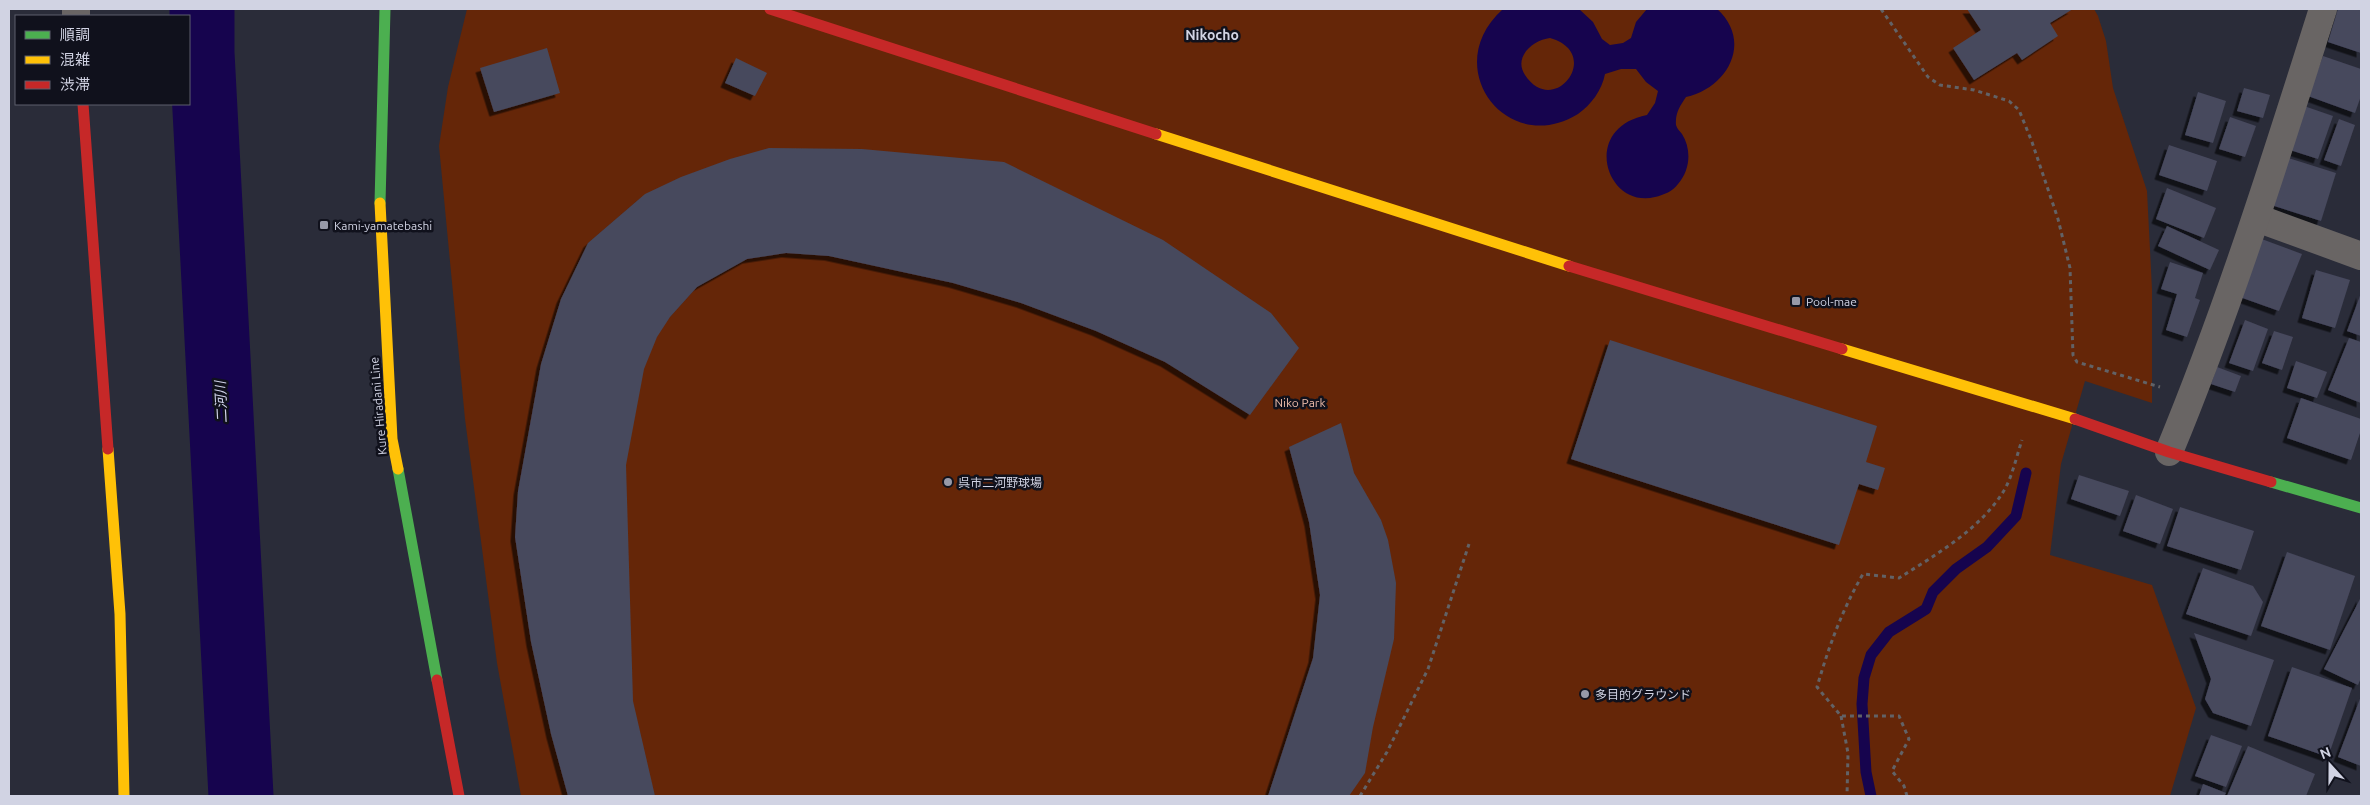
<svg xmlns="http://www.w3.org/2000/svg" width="2370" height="805" viewBox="0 0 2370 805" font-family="Ubuntu,'Noto Sans JP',sans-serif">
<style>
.green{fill:#652608}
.water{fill:#16044e;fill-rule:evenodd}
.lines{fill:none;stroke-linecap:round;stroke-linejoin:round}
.stream{stroke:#16044e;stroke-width:11}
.river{stroke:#16044e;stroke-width:65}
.building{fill:#47485d;filter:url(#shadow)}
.path{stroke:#626266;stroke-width:3;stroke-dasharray:4 4;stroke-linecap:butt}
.street{stroke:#696564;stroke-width:28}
.fast{stroke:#4caf50;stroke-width:11}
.slow{stroke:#ffc107;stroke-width:11}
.jam{stroke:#c62828;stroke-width:11}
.poi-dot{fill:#9799a8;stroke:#10111c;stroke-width:2}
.labels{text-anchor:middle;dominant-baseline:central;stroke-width:5;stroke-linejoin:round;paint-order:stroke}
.poi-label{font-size:12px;fill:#d1d3e3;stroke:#10111c;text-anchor:start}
.park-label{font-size:12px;fill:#efbdaa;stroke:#10111c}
.street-label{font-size:12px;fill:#d1d3e3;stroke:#10111c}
.neighbourhood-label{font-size:14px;font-weight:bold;fill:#d1d3e3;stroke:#10111c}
.water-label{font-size:14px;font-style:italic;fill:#d1d4eb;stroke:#10111c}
</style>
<defs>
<filter id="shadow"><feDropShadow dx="-4.5" dy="4.5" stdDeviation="0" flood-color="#0009"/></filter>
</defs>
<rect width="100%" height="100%" fill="#2a2c39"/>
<!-- green -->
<polygon class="green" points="467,9 2094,9 2098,16 2106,41 2113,88 2147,191 2152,289 2152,403 2085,381 2061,464 2050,555 2152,585 2196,708 2170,796 521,796 497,663 465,419 439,146 448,87"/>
<!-- water -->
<path class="water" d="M1503 9H1579L1593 22 1602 39 1610 45 1623 43 1631 38 1636 22 1647 9H1717C1753 41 1728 88 1686 97 1680 106 1675 113 1676 125 1677 129 1680 131 1682 134 1692 150 1690 170 1678 184 1673 191 1664 195 1655 197 1606 209 1580 128 1647 115L1655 103 1658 91 1646 82 1636 69H1621L1605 74C1602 90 1591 105 1578 114 1507 158 1438 67 1503 9ZM1550 38C1604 53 1554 119 1525 75 1513 57 1533 40 1550 38Z"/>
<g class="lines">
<!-- stream -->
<polyline class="stream" points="1871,796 1866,772 1862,704 1864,678 1871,655 1889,632 1926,609 1933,592 1956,569 1987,547 2016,516 2026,473"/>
<!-- river -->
<polyline class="river" points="202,9 202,53 241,796"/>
</g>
<!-- building -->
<g class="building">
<polygon points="1967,9 2073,9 2050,23 2058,36 2022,60 2017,53 1974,80 1953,48 1981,30"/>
<polygon points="2338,9 2361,10 2361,53 2328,42"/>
<polygon points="547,48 560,93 494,112 480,68"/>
<polygon points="2323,56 2361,69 2361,96 2355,113 2308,96"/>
<polygon points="736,58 767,73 755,96 725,83"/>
<polygon points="2244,88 2270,95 2263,118 2237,111"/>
<polygon points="2198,92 2226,101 2213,143 2185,135"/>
<polygon points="2301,105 2333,116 2318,159 2287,149"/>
<polygon points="2230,117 2256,126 2245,157 2219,149"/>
<polygon points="2339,119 2355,125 2341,166 2324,160"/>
<polygon points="2169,145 2217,161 2207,191 2159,175"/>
<polygon points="769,148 862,149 1004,162 1163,240 1271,313 1299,348 1250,415 1165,362 1096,331 1021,303 953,283 829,256 786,253 747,259 697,287 670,317 657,337 644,369 626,465 633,701 655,796 568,796 551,734 531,642 515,537 518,491 541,364 561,299 588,243 645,194 681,177 730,159"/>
<polygon points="2282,156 2336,173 2321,221 2268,204"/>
<polygon points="2167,188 2216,208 2204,238 2156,219"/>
<polygon points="2167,226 2219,250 2210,270 2158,246"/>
<polygon points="2259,238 2302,254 2279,311 2237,296"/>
<polygon points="2170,262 2203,273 2195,298 2200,300 2187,337 2166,330 2177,294 2161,289"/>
<polygon points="2316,270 2350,280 2335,328 2302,318"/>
<polygon points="2361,293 2361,336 2347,331"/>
<polygon points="2245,320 2268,329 2253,371 2229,363"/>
<polygon points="2274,331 2293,337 2282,370 2262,363"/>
<polygon points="2349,338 2361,342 2361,403 2328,390"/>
<polygon points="1610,340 1877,426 1866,462 1885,468 1878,490 1859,484 1839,545 1571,459"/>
<polygon points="2296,361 2327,372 2317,398 2287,388"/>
<polygon points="2217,367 2241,376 2235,392 2211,384"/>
<polygon points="2301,398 2361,419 2361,430 2351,460 2287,438"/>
<polygon points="1341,423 1354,473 1381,520 1388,540 1396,583 1394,639 1373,727 1365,773 1349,796 1268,796 1313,658 1320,595 1309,522 1289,447"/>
<polygon points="2079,475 2129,491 2120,516 2071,499"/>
<polygon points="2136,495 2173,509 2160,544 2123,531"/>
<polygon points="2180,507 2254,531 2241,570 2167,546"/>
<polygon points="2287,552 2355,576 2330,650 2261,626"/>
<polygon points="2203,568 2253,586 2263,602 2251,636 2186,614"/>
<polygon points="2361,597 2361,678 2358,685 2324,669"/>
<polygon points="2194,633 2274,660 2251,726 2213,713 2205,699 2211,679"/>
<polygon points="2292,667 2352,688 2328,757 2268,736"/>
<polygon points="2361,696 2361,766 2338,757"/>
<polygon points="2211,735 2242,746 2226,787 2195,776"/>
<polygon points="2248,746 2315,774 2306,796 2227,796"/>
<polygon points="2203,784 2226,793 2224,796 2199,796"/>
</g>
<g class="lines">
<!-- path -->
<g class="path">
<polyline points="1881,9 1928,77 1940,85 1974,90 2009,101 2019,110 2032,142 2058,219 2070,268 2073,355 2077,362 2160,387"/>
<polyline points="1841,716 1848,753 1847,796"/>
<polyline points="1360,796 1387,752 1428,669 1469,544"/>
<path d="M1907 796 1904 786 1892 771 1909 739 1899 716H1841L1817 687C1829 646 1842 610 1863 574L1899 578C1937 554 1984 527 2006 487 2013 473 2017 455 2022 440"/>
</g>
<!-- street -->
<g class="street">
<polyline points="76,9 76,16"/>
<polyline points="2257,218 2361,256"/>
<path d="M2169 452C2229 307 2276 158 2323 9"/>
</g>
<!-- fast -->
<g class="fast">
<polyline points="380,203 385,9"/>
<polyline points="398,469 437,680"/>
<polyline points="2271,482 2361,508"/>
</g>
<!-- slow -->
<g class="slow">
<polyline points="1156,134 1569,266"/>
<polyline points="380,203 392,439 398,469"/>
<polyline points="1842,349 2075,419"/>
<polyline points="108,449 120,614 124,796"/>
</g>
<!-- jam -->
<g class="jam">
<polyline points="770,9 1156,134"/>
<polyline points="83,104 108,449"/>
<polyline points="1569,266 1842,349"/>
<polyline points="2075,419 2169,452 2271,482"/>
<polyline points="437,680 459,796"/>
</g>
</g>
<!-- markers -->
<g class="poi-dot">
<rect x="319" y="220" width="10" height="10" rx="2.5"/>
<rect x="1791" y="296" width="10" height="10" rx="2.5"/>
<circle cx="948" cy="482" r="5"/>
<circle cx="1585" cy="694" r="5"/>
</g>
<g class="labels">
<!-- poi labels -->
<g class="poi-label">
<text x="334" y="225">Kami-yamatebashi</text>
<text x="1806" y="301">Pool-mae</text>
<text x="958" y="482">呉市二河野球場</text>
<text x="1595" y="694">多目的グラウンド</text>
</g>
<!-- park labels -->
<g class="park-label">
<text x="1300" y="402">Niko Park</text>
</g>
<!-- street labels -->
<g class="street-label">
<text transform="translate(378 406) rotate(-95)">Kure Hiradani Line</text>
</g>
<!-- neighbourhood labels -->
<g class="neighbourhood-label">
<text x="1212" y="35">Nikocho</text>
</g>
<!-- water labels -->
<g class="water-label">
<text transform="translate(221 402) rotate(-93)">二河川</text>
</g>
</g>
<!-- border -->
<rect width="2370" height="805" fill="none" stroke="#d1d3e3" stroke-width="20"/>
<!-- legend -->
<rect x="15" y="15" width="175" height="90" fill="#10111c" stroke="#5d5f6c"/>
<rect x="25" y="31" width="25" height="8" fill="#4caf50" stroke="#5d5f6c"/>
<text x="60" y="40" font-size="15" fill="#d1d3e3">順調</text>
<rect x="25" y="56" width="25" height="8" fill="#ffc107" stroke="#5d5f6c"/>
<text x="60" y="65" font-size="15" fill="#d1d3e3">混雑</text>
<rect x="25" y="81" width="25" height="8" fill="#c62828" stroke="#5d5f6c"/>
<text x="60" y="90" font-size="15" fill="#d1d3e3">渋滞</text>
<!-- north arrow -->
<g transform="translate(2330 765) rotate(339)" stroke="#10111c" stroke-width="4" paint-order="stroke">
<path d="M0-4L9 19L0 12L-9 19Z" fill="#d1d3e3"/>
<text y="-8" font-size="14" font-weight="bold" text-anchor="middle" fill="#d1d3e3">N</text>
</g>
</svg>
